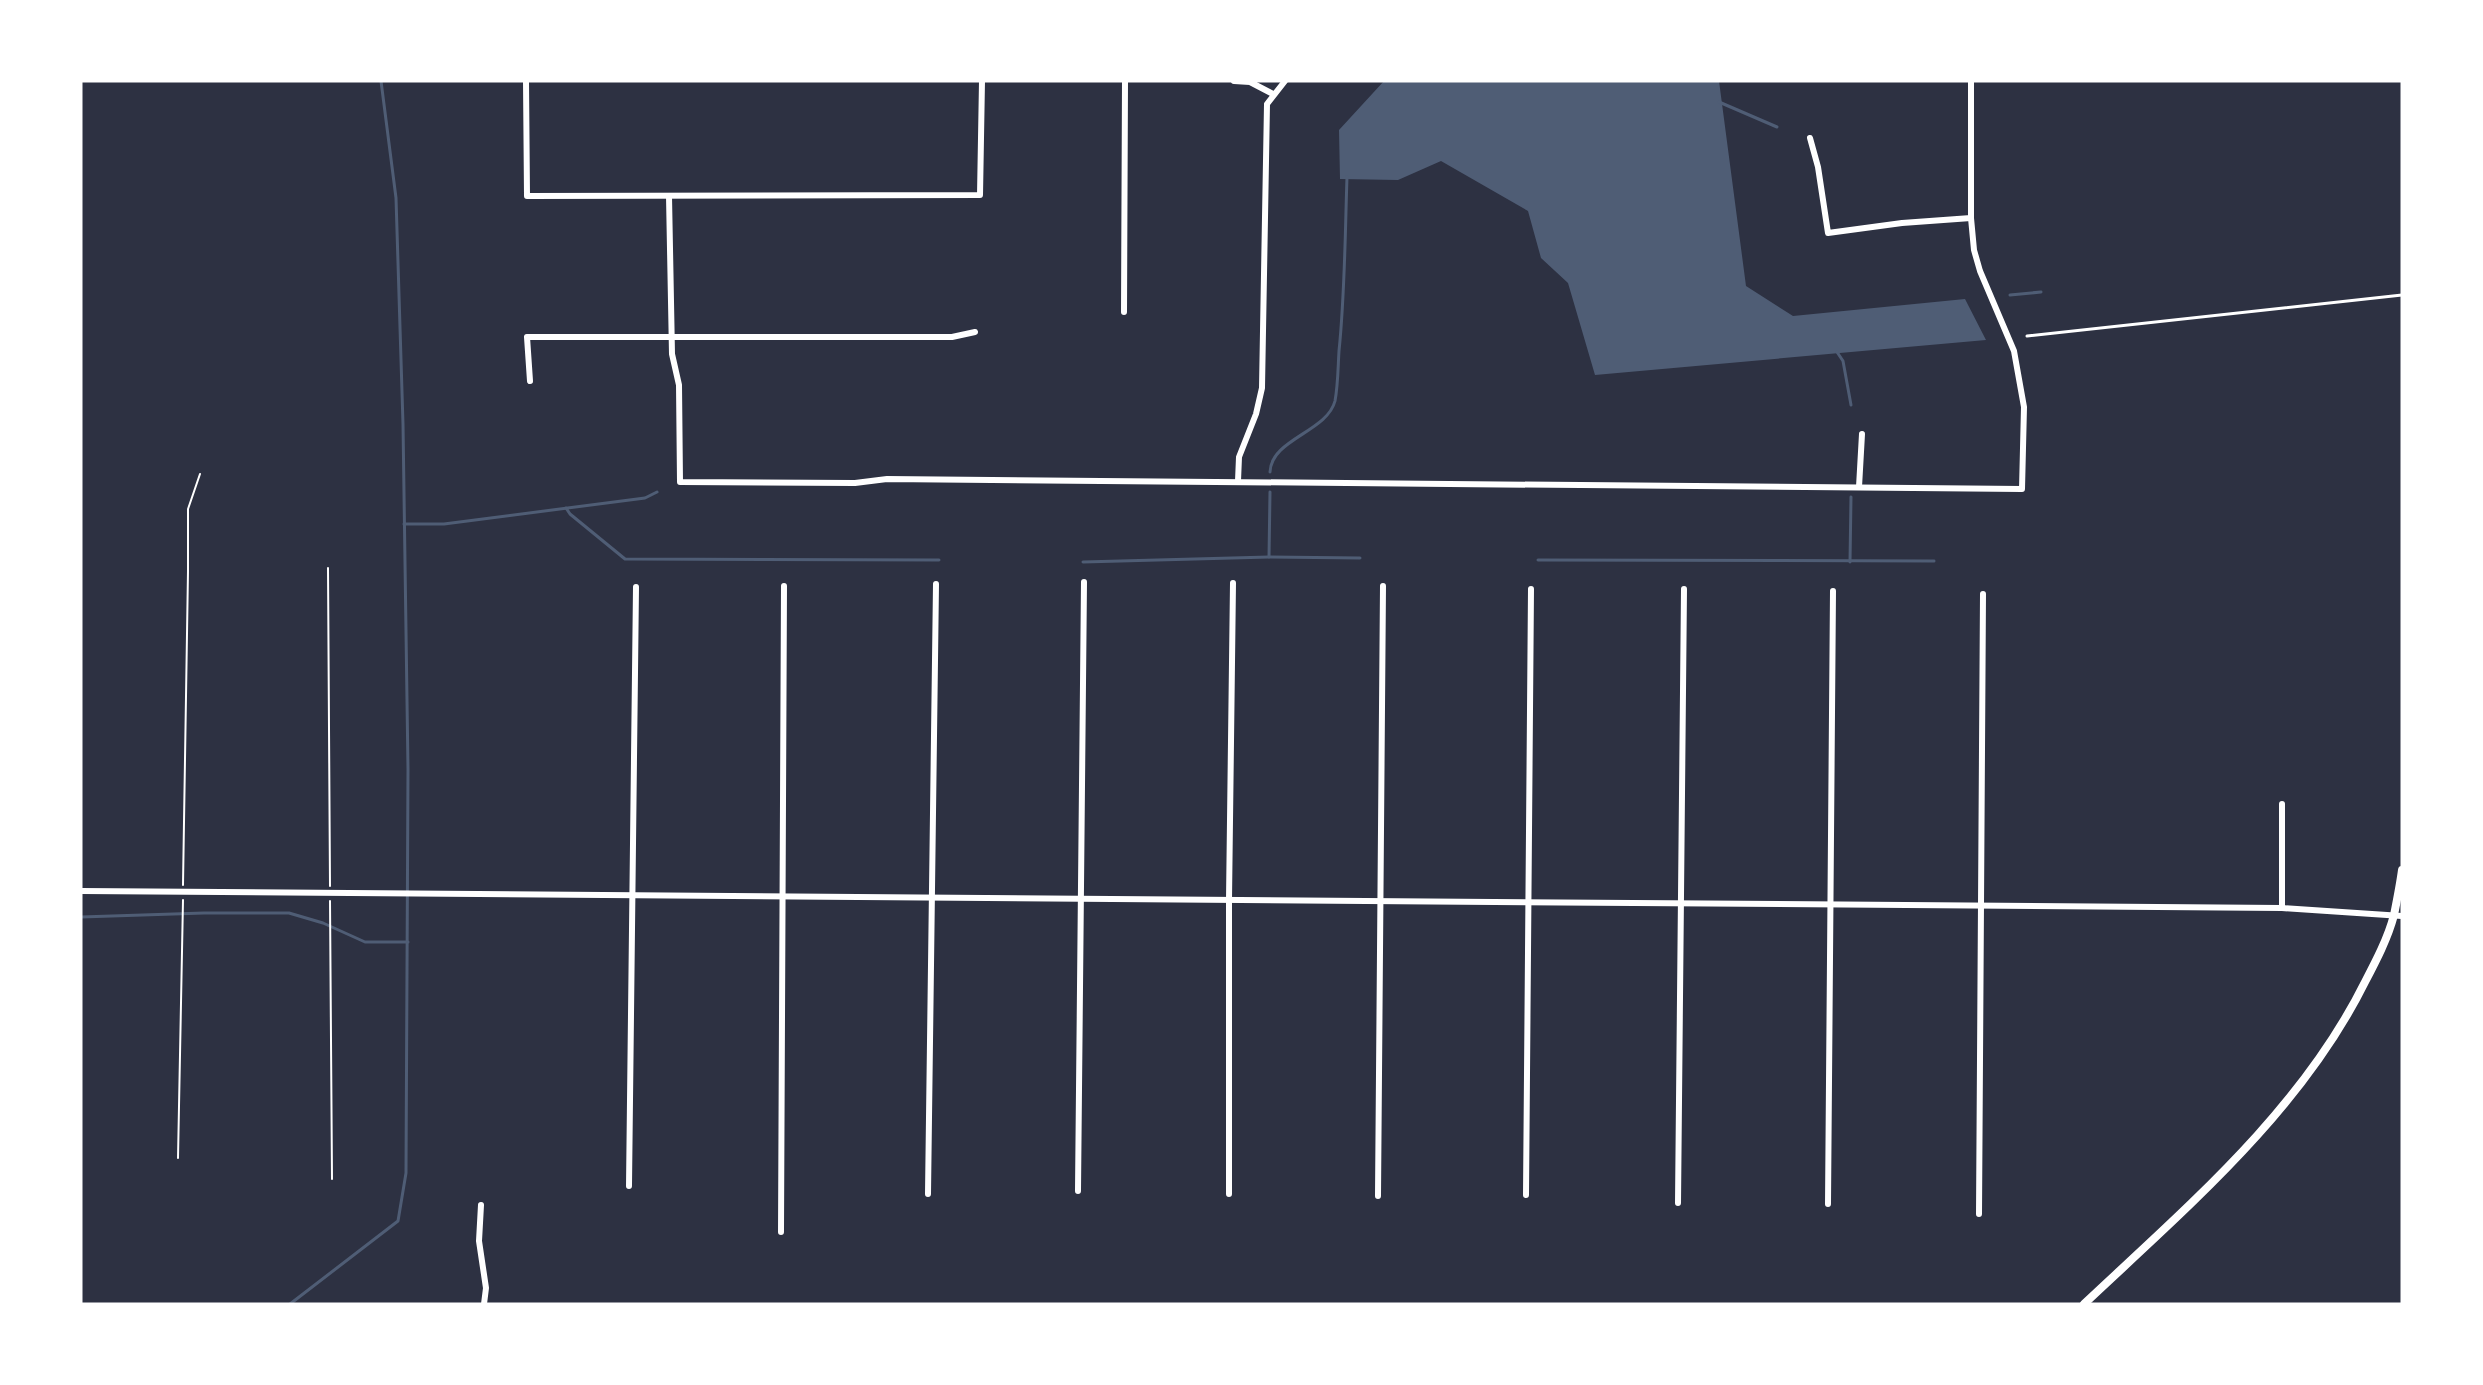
<svg xmlns="http://www.w3.org/2000/svg" width="2483" height="1385" viewBox="0 0 2483 1385" font-family="'Varela Round',sans-serif">
<style>
.water{fill:#4f5d75}
.lines{fill:none;stroke-linecap:round;stroke-linejoin:round}
.stream{stroke:#4f5d75;stroke-width:3}
.path{stroke:#fff;stroke-width:2}
.service{stroke:#fff;stroke-width:3}
.minor{stroke:#fff;stroke-width:6}
.secondary{stroke:#fff;stroke-width:8}
</style>
<rect width="100%" height="100%" fill="#2d3142"/>
<!-- water -->
<polygon class="water" points="1384,81 1719,81 1746,286 1793,316 1965,299 1986,340 1595,375 1568,283 1541,258 1528,211 1441,161 1398,180 1340,179 1339,130"/>
<g class="lines">
<!-- stream -->
<g class="stream">
<polyline points="1719,102 1777,127"/>
<polyline points="2010,295 2041,292"/>
<polyline points="1837,352 1843,361 1851,405"/>
<path d="M1270 472C1271 439 1327 432 1335 401 1338 385 1338 367 1339 351 1345 293 1345 235 1347 177"/>
<polyline points="566,508 570,514 625,559 939,560"/>
<polyline points="404,524 444,524 645,498 657,492"/>
<polyline points="1269,557 1270,492"/>
<polyline points="1538,560 1934,561"/>
<polyline points="1083,562 1269,557 1360,558"/>
<polyline points="1850,562 1851,497"/>
<polyline points="81,917 204,913 289,913 323,923 365,942 408,942"/>
<polyline points="290,1304 398,1221 406,1173 408,769 403,424 396,198 381,81"/>
</g>
<!-- path -->
<g class="path">
<polyline points="328,568 330,886"/>
<polyline points="183,885 188,571 188,509 200,474"/>
<polyline points="330,901 332,1179"/>
<polyline points="178,1158 183,900"/>
</g>
<!-- service -->
<polyline class="service" points="2027,336 2402,295"/>
<!-- minor -->
<g class="minor">
<polyline points="526,81 527,196 980,195 982,81"/>
<polyline points="1234,81 1250,82 1273,94"/>
<polyline points="1810,138 1818,167 1828,233 1902,223 1971,218"/>
<polyline points="669,196 672,354 679,385 680,482 855,483 887,479 2022,489 2024,407 2014,351 1980,271 1974,250 1971,218 1971,81"/>
<polyline points="1124,312 1125,81"/>
<polyline points="530,381 527,337 952,337 975,332"/>
<polyline points="1238,481 1239,457 1256,414 1262,388 1267,104 1285,81"/>
<polyline points="1859,487 1862,434"/>
<polyline points="81,891 2282,908 2402,916"/>
<polyline points="2282,908 2282,804"/>
<polyline points="629,1186 636,587"/>
<polyline points="1078,1191 1084,582"/>
<polyline points="928,1194 936,584"/>
<polyline points="1229,1194 1229,900 1233,583"/>
<polyline points="1526,1195 1531,589"/>
<polyline points="1378,1196 1383,586"/>
<polyline points="1678,1203 1684,589"/>
<polyline points="1828,1204 1833,591"/>
<polyline points="481,1205 479,1241 486,1288 484,1304"/>
<polyline points="1979,1214 1983,594"/>
<polyline points="781,1232 784,586"/>
</g>
<!-- secondary -->
<path class="secondary" d="M2084 1304C2187 1207 2301 1111 2365 982 2376 961 2388 938 2394 915 2397 900 2400 885 2402 870"/>
</g>
<!-- border -->
<rect width="2483" height="1385" fill="none" stroke="#ffffff" stroke-width="165"/>
</svg>
